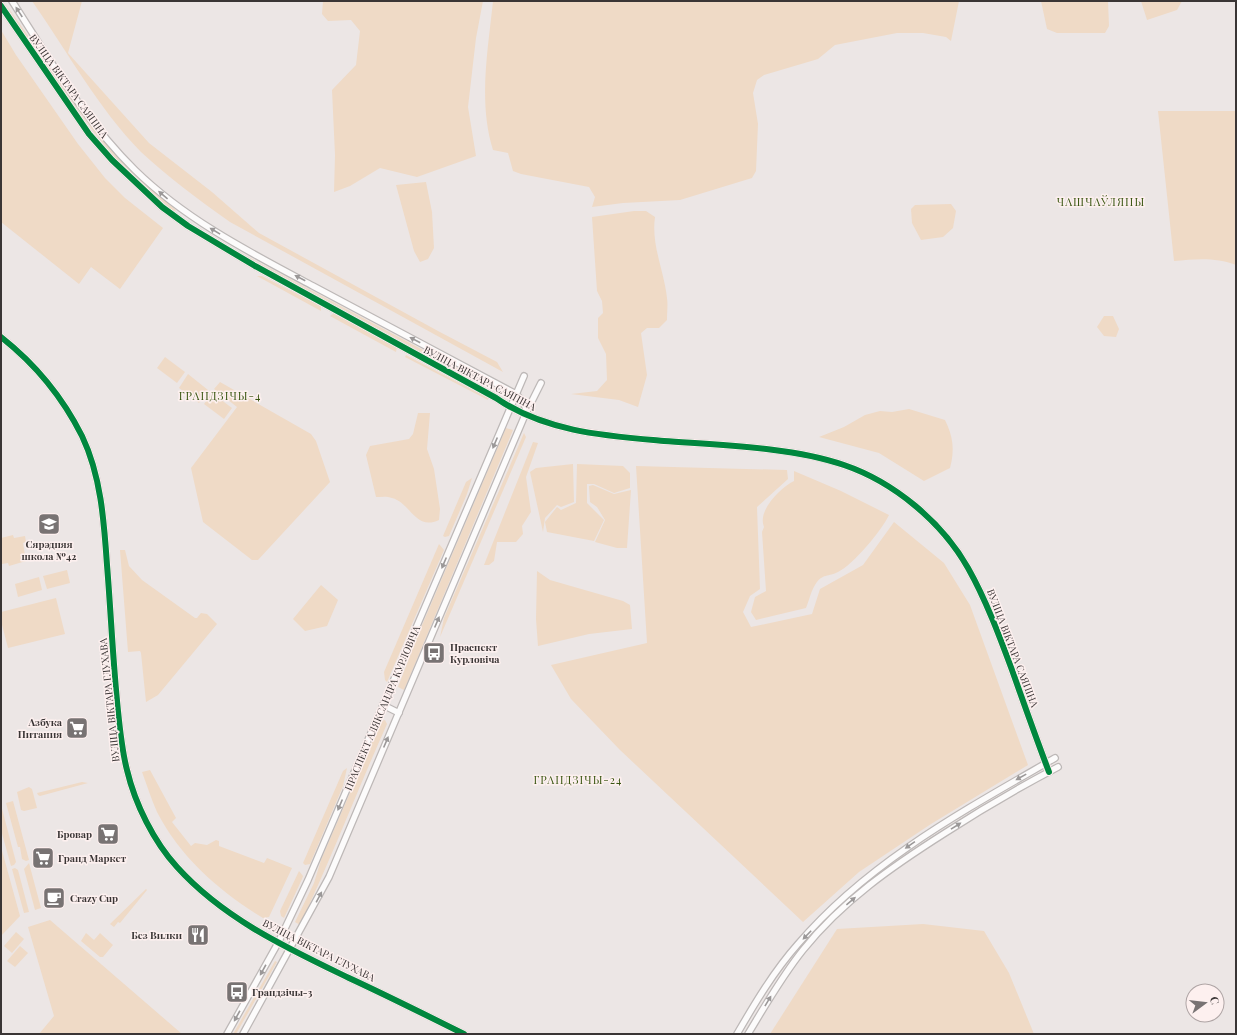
<svg xmlns="http://www.w3.org/2000/svg" width="1237" height="1035" viewBox="0 0 1237 1035" font-family="'Playfair Display',serif">
<style>
.green{fill:#efdac6}
.lines{fill:none;stroke-linecap:round;stroke-linejoin:round}
.minor-casing{stroke:#bdb8b7;stroke-width:8}
.minor{stroke:#fcfbfb;stroke-width:5.5}
.cycleway-casing{stroke:#fdf0ef;stroke-width:8}
.cycleway{stroke:#00873e;stroke-width:6}
.oneway{fill:#9b9898}
.labels{text-anchor:middle;dominant-baseline:central;stroke-width:3;stroke-linejoin:round;paint-order:stroke}
.street-label{font-size:10px;fill:#3a3535;stroke:#fdf0ef}
.poi-label{font-size:10px;font-weight:bold;fill:#3a3535;stroke:#fdf0ef;text-anchor:start}
.neighbourhood-label{font-size:11px;letter-spacing:1px;fill:#385510;stroke:#fdf0ef}
</style>
<rect width="100%" height="100%" fill="#ece6e5"/>
<!-- green -->
<g class="green">
<path d="M32 1H82L68 53 149 143 212 192 259 233 438 331 497 362 503 372 230 222C199 200 169 178 141 152 98 108 67 51 32 1Z"/>
<polygon points="323,1 483,1 476,38 468,107 476,156 417,177 380,168 350,186 334,192 335,155 332,90 356,65 360,31 351,20 328,21 322,14"/>
<path d="M493 1H959L951 41 946 37 923 33H897L835 45 818 59 764 75 757 80 753 93 758 124 756 171 752 178 680 200 623 203 592 207 595 197 589 187 521 174 513 171 508 153 493 150C478 102 488 50 493 1Z"/>
<polygon points="1041,1 1108,1 1109,26 1105,33 1057,33 1047,29"/>
<polygon points="1141,1 1182,1 1177,10 1147,20"/>
<polygon points="5,3 94,129 119,159 176,210 174,212 117,160 93,131 26,37"/>
<polygon points="1,30 16,55 78,144 105,178 125,198 163,228 120,289 91,267 79,284 1,222"/>
<path d="M1158 111H1236V265C1216 257 1195 259 1174 261Z"/>
<polygon points="426,182 432,212 434,248 428,259 420,262 414,251 396,185"/>
<polygon points="951,204 956,211 953,228 943,237 921,240 912,223 911,209 915,205"/>
<path d="M634 211H646L655 217C651 245 664 270 667 298 668 305 667 312 667 320L659 328H647L641 333 647 375 638 407 619 400 571 394 597 391 607 380 606 354 598 338V318L603 313 602 301 597 291 592 217Z"/>
<polygon points="202,232 496,389 496,390 445,365"/>
<polygon points="262,276 321,306 321,311 257,276"/>
<polygon points="334,313 397,347 396,352 330,316"/>
<polygon points="1104,316 1113,316 1119,329 1116,337 1104,336 1097,327"/>
<polygon points="406,355 488,398 488,400 405,357"/>
<polygon points="165,357 185,372 177,383 157,368"/>
<polygon points="188,374 208,390 199,403 179,388"/>
<polygon points="220,382 311,434 316,441 330,482 258,560 252,560 203,522 191,468 237,407 214,389"/>
<polygon points="212,393 232,408 224,419 204,404"/>
<path d="M909 409 945 420C953 436 955 450 950 468L924 481 879 453 819 437 844 427 865 415 880 411 892 412Z"/>
<path d="M418 413H430L427 449 434 469 440 509 439 520C415 531 411 503 392 498 387 496 381 497 376 497L366 455 370 446 409 439 413 434Z"/>
<polygon points="506,428 513,430 404,690 398,687 420,630"/>
<polygon points="524,433 526,437 440,637 444,618"/>
<polygon points="533,442 538,443 526,477 531,512 522,526 523,534 516,542 497,542 494,561 489,565 484,565"/>
<polygon points="573,464 574,502 561,507 557,505 545,518 543,532 530,472 536,468"/>
<polygon points="577,464 623,466 630,473 630,488 614,493 594,484 587,484 587,503 604,520 594,541 547,532 545,522 557,507 561,510 576,503"/>
<polygon points="636,466 787,470 788,479 757,507 760,589 750,596 743,612 751,627 812,614 820,589 863,565 894,522 944,563 970,605 1028,765 931,824 859,872 803,922 620,750 571,699 551,665 647,643"/>
<path d="M794 471 841 491 889 515C882 530 853 565 838 572 829 577 822 573 815 585 811 591 809 601 806 608L756 620 751 612 755 597 766 591 762 532 764 527C757 511 780 488 794 481Z"/>
<polygon points="472,478 467,494 449,536 445,537 443,536 466,482"/>
<polygon points="593,485 614,494 631,490 627,548 617,548 595,542 605,520 597,507 590,502 589,486"/>
<polygon points="13,535 14,538 25,536 26,542 23,543 26,561 9,566 8,563 2,564 1,566 1,538"/>
<polygon points="439,544 444,550 387,682 385,680 384,672"/>
<polygon points="120,550 125,550 129,566 142,580 195,618 197,618 201,613 207,614 217,624 158,695 146,702 141,653 140,651 128,652"/>
<polygon points="67,570 70,583 47,589 43,576"/>
<polygon points="537,571 550,580 623,601 630,605 632,629 589,634 538,646 536,619"/>
<polygon points="39,577 42,590 18,597 15,584"/>
<polygon points="321,585 338,600 327,626 305,631 293,619"/>
<polygon points="56,598 65,634 8,648 1,621 1,612"/>
<path d="M385 720 387 724C357 791 331 859 300 925L295 922 314 883 321 860 381 721Z"/>
<polygon points="347,768 343,786 310,864 305,865 303,863 343,771"/>
<path d="M150 770 176 818 172 822 191 846 195 843 207 845 216 840 219 841V846L264 863 267 858 292 868 269 917 263 918C220 892 180 857 157 812 151 799 147 785 142 772Z"/>
<polygon points="82,782 88,783 40,796 38,795 37,793"/>
<polygon points="29,787 32,789 37,808 24,811 21,810 17,792"/>
<polygon points="13,801 29,860 26,861 22,859 20,847 18,847 6,803"/>
<polygon points="1,805 16,862 14,865 11,866 1,830"/>
<polygon points="1,847 20,916 1,936"/>
<polygon points="29,863 41,908 35,910 24,869"/>
<polygon points="15,868 18,870 29,912 24,913 12,869"/>
<polygon points="299,871 303,876 302,879 284,918 281,916 280,911"/>
<polygon points="146,889 147,890 120,923 118,922 114,927 110,924"/>
<polygon points="50,920 182,1034 39,1034 54,1016 28,927"/>
<polygon points="923,924 984,931 1009,973 1034,1034 770,1034 837,929"/>
<polygon points="16,932 24,939 12,953 4,946"/>
<polygon points="86,933 94,940 100,933 113,945 103,957 100,957 81,941"/>
<polygon points="20,946 28,953 15,967 7,961"/>
<polygon points="275,961 277,962 236,1034 233,1034"/>
</g>
<g class="lines">
<!-- minor casing -->
<g class="minor-casing">
<g id="minor">
<path d="M12 1C50 60 85 121 135 170 186 220 251 253 313 286 381 322 448 358 516 394L523 402 527 411"/>
<path d="M1 6 89 134 112 160 162 207 188 226 255 266 496 398C545 432 607 436 664 441 719 445 793 447 844 465 894 482 942 522 968 568 986 600 999 635 1012 670 1024 704 1036 738 1049 772"/>
<path d="M1 337C34 363 63 398 82 436 101 476 104 521 107 565 111 614 113 663 118 711 120 731 122 751 127 770 135 804 154 842 177 867 224 919 287 948 349 978 388 996 426 1015 464 1034"/>
<polyline points="383,705 399,713"/>
<polyline points="227,1034 278,943 308,880 524,376"/>
<polyline points="243,1034 329,877 525,415 541,383"/>
<path d="M737 1034C755 1003 774 971 798 944 868 862 963 811 1055 758"/>
<path d="M748 1034C765 1006 782 976 803 950 842 901 893 866 945 833 982 809 1020 787 1058 767"/>
</g>
</g>
<!-- minor -->
<use href="#minor" class="minor"/>
<!-- cycleway casing -->
<g class="cycleway-casing">
<g id="cycleway">
<path d="M1 6 89 134 112 160 162 207 188 226 255 266 496 398C545 432 607 436 664 441 719 445 793 447 844 465 894 482 942 522 968 568 986 600 999 635 1012 670 1024 704 1036 738 1049 772"/>
<path d="M1 337C34 363 63 398 82 436 101 476 104 521 107 565 111 614 113 663 118 711 120 731 122 751 127 770 135 804 154 842 177 867 224 919 287 948 349 978 388 996 426 1015 464 1034"/>
</g>
</g>
<!-- cycleway -->
<use href="#cycleway" class="cycleway"/>
</g>
<!-- one-way arrows -->
<defs><path id="oneway-solid" d="M-6-.8H1V-3.2L6.5 0L1 3.2V.8H-6Z"/></defs>
<g class="oneway">
<use href="#oneway-solid" transform="translate(19 12) rotate(-123)"/>
<use href="#oneway-solid" transform="translate(163 195) rotate(-140)"/>
<use href="#oneway-solid" transform="translate(215 231) rotate(-149)"/>
<use href="#oneway-solid" transform="translate(300 278) rotate(-152)"/>
<use href="#oneway-solid" transform="translate(415 340) rotate(-152)"/>
<use href="#oneway-solid" transform="translate(495 443) rotate(113)"/>
<use href="#oneway-solid" transform="translate(444 563) rotate(113)"/>
<use href="#oneway-solid" transform="translate(437 622) rotate(-67)"/>
<use href="#oneway-solid" transform="translate(386 742) rotate(-67)"/>
<use href="#oneway-solid" transform="translate(1021 777) rotate(151)"/>
<use href="#oneway-solid" transform="translate(340 805) rotate(113)"/>
<use href="#oneway-solid" transform="translate(956 826) rotate(-32)"/>
<use href="#oneway-solid" transform="translate(910 845) rotate(145)"/>
<use href="#oneway-solid" transform="translate(319 897) rotate(-62)"/>
<use href="#oneway-solid" transform="translate(851 901) rotate(-40)"/>
<use href="#oneway-solid" transform="translate(807 935) rotate(134)"/>
<use href="#oneway-solid" transform="translate(263 970) rotate(119)"/>
<use href="#oneway-solid" transform="translate(768 1001) rotate(-59)"/>
<use href="#oneway-solid" transform="translate(237 1016) rotate(119)"/>
</g>
<!-- icons -->
<defs>
<g id="school-square" transform="scale(1.15)"><rect x="-9" y="-9" width="18" height="18" rx="4" fill="#787373" stroke="#fdf0ef"/><path d="M0-5L7-2L0 1L-7-2ZM-4 1L0 2.5L4 1V4Q0 6-4 4Z" fill="#fff"/></g>
<g id="bus-square" transform="scale(1.15)"><rect x="-9" y="-9" width="18" height="18" rx="4" fill="#787373" stroke="#fdf0ef"/><path d="M-5-6H5V4H4V6H2V4H-2V6H-4V4H-5ZM-3.5-4V0h7V-4ZM-3.5 1.2v1.5H-2V1.2ZM2 1.2v1.5H3.5V1.2Z" fill="#fff"/></g>
<g id="supermarket-square" transform="scale(1.15)"><rect x="-9" y="-9" width="18" height="18" rx="4" fill="#787373" stroke="#fdf0ef"/><path d="M-6-5.5h2.5l.6 2H6L4.5 2H-2.5L-4.4-4H-6ZM-1.5 3.2a1.3 1.3 0 1 0 .1 0ZM3 3.2a1.3 1.3 0 1 0 .1 0Z" fill="#fff"/></g>
<g id="cafe-square" transform="scale(1.15)"><rect x="-9" y="-9" width="18" height="18" rx="4" fill="#787373" stroke="#fdf0ef"/><path d="M-5.5-4.5H6V0H3Q3 3.5 0 3.5H-2.5Q-5.5 3.5-5.5 0ZM3-3.2v2h1.7v-2ZM-6 4.5H4V6H-6Z" fill="#fff"/></g>
<g id="restaurant-square" transform="scale(1.15)"><rect x="-9" y="-9" width="18" height="18" rx="4" fill="#787373" stroke="#fdf0ef"/><path d="M-5-6h1v4h1v-4h1v4h1v-4h1v5L-1.5 .5V6h-2V.5L-5-1ZM5-6V6H3V1.5H1.5Q1.5-4 5-6Z" fill="#fff"/></g>
</defs>
<g fill-rule="evenodd">
<use href="#school-square" x="49" y="524"/>
<use href="#bus-square" x="434" y="653"/>
<use href="#supermarket-square" x="77" y="728"/>
<use href="#supermarket-square" x="108" y="834"/>
<use href="#supermarket-square" x="43" y="858"/>
<use href="#cafe-square" x="54" y="898"/>
<use href="#restaurant-square" x="198" y="935"/>
<use href="#bus-square" x="237" y="992"/>
</g>
<g class="labels">
<!-- street labels -->
<g class="street-label">
<text transform="translate(69 86) rotate(54)">ВУЛІЦА ВІКТАРА САЯПІНА</text>
<text transform="translate(480 378) rotate(28)">ВУЛІЦА ВІКТАРА САЯПІНА</text>
<text transform="translate(1013 648) rotate(69)">ВУЛІЦА ВІКТАРА САЯПІНА</text>
<text transform="translate(109 700) rotate(-96)">ВУЛІЦА ВІКТАРА ГЛУХАВА</text>
<text transform="translate(382 708) rotate(-67)">ПРАСПЕКТ АЛЯКСАНДРА КУРЛОВІЧА</text>
<text transform="translate(319 950) rotate(27)">ВУЛІЦА ВІКТАРА ГЛУХАВА</text>
</g>
<!-- poi labels -->
<g class="poi-label">
<text x="49" y="544" text-anchor="middle">Сярэдняя<tspan x="49" dy="12">школа №42</tspan></text>
<text x="450" y="647">Праспект<tspan x="450" dy="12">Курловіча</tspan></text>
<text x="62" y="722" text-anchor="end">Азбука<tspan x="62" dy="12">Питания</tspan></text>
<text x="92" y="834" text-anchor="end">Бровар</text>
<text x="58" y="858">Гранд Маркет</text>
<text x="70" y="898">Crazy Cup</text>
<text x="182" y="935" text-anchor="end">Без Вилки</text>
<text x="252" y="992">Грандзічы-3</text>
</g>
<!-- neighbourhood labels -->
<g class="neighbourhood-label">
<text x="1101" y="201">ЧАШЧАЎЛЯНЫ</text>
<text x="220" y="395">ГРАНДЗІЧЫ-4</text>
<text x="578" y="779">ГРАНДЗІЧЫ-24</text>
</g>
</g>
<!-- border -->
<rect width="1237" height="1035" fill="none" stroke="#3a3535" stroke-width="4"/>
<!-- north arrow -->
<g transform="translate(1205 1003) rotate(75)"><circle r="19" fill="#fdf0ef" stroke="#afa5a5"/>
<path d="M0-3L7 15L0 10L-7 15Z" fill="#787373"/>
<text y="-6" font-size="11" font-weight="bold" text-anchor="middle" fill="#3a3535">С</text>
</g>
</svg>
